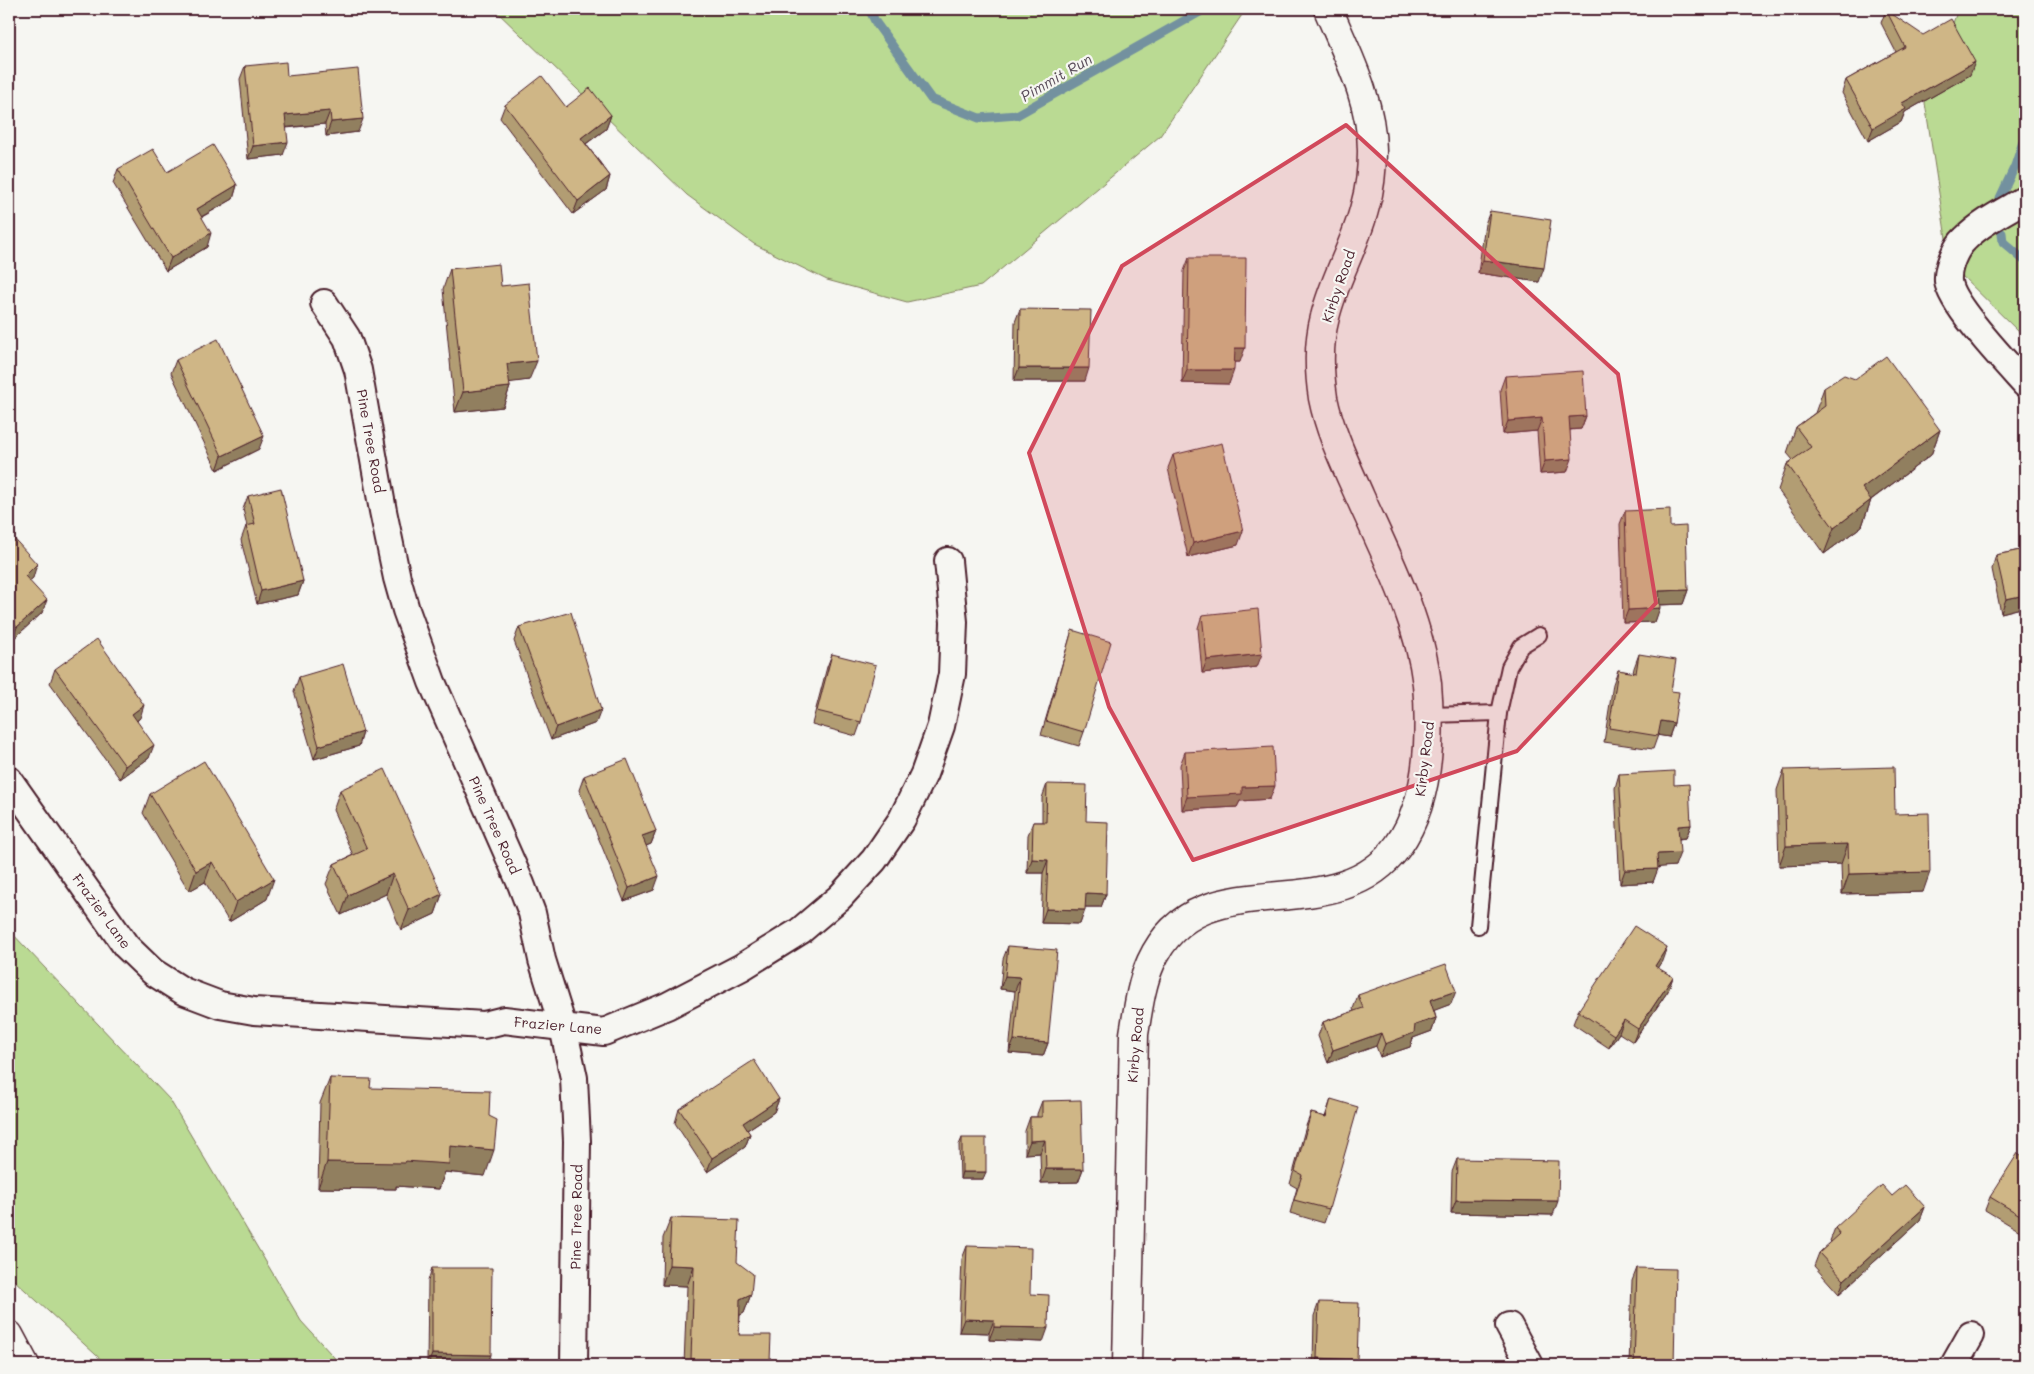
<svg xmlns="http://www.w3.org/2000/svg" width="2034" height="1374" viewBox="0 0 2034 1374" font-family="Mali,sans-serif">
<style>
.green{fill:#bada93;stroke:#827c5f}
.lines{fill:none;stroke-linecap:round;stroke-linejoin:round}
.stream{stroke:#73919f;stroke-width:9}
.service-casing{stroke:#4a1f2b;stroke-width:18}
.minor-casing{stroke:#4a1f2b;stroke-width:30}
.secondary-casing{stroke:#4a1f2b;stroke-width:31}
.motorway-casing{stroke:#4a1f2b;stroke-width:31}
.service{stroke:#f6f6f2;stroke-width:14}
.minor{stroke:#f6f6f2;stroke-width:26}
.secondary{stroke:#f6f6f2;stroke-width:28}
.motorway{stroke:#f6f6f2;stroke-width:28}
.wall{fill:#b29d73;stroke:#4a1f2b}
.shaded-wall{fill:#917f5e;stroke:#4a1f2b}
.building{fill:#cfb686;stroke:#4a1f2b}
.marked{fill:#d1495b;fill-opacity:0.2;stroke:#d1495b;stroke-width:4;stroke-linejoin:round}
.labels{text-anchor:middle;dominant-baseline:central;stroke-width:4.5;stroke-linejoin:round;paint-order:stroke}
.street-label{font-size:14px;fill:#4a1f2b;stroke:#f6f6f2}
.water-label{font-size:15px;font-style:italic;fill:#5b4e5b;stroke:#f6f6f2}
</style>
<rect width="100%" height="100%" fill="#f6f6f2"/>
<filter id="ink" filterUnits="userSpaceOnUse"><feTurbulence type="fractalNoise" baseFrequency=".02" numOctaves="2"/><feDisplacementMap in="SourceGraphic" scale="10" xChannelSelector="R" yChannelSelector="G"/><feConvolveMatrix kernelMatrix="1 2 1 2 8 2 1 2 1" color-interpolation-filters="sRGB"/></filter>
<g filter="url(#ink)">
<!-- green -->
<g class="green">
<polygon points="494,9 1246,9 1160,136 981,286 907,302 827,280 754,244 687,195"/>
<polygon points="1958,9 2025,9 2025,338 1950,264 1925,103"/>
<polygon points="9,930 170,1100 301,1321 341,1365 107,1365 14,1280 9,1281"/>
</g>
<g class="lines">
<!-- stream -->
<g class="stream">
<polyline points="869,9 876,23 931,99 979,118 1017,115 1205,9"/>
<polyline points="2000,198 2015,166 2025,136"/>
<polyline points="2002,233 2003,242 2025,261"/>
</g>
<!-- service casing -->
<g class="service-casing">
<g id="service">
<polyline points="1429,715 1499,713"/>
<polyline points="1478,926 1499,713 1509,667 1521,646 1539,635"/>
</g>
</g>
<!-- minor casing -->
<g class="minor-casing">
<g id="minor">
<path d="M2025 199C2005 211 1982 222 1965 239 1955 248 1947 268 1948 281 1950 304 2008 365 2025 384"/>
<polyline points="324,303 347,338 358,370 383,511 397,578 406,610 432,682 521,884 532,913 542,960 563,1027 574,1078 577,1141 574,1365"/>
<polyline points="9,780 126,946 153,972 183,991 220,1005 254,1011 484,1025 504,1020 604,1032 667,1006 742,967 800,931 840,897 874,860 902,819 924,774 941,726 952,674 954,622 948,561"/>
<polyline points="1509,1326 1530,1365"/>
<polyline points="1954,1365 1971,1335"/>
</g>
</g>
<!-- secondary casing -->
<g class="secondary-casing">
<path id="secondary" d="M1127 1365 1134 1034C1138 1010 1141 984 1151 962 1200 854 1334 935 1398 846 1418 818 1426 780 1428 746 1429 725 1429 705 1427 684 1419 618 1387 557 1360 497 1346 465 1330 433 1323 398 1319 372 1318 343 1325 317 1334 279 1356 244 1365 206 1370 189 1372 169 1372 151 1372 101 1347 54 1328 9"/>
</g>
<!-- motorway casing -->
<g class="motorway-casing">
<polyline id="motorway" points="9,1335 25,1365"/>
</g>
<!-- service -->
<use href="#service" class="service"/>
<!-- minor -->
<use href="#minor" class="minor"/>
<!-- secondary -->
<use href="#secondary" class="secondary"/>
<!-- motorway -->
<use href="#motorway" class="motorway"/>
</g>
<!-- wall -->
<g class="wall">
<polygon points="1886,10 1970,75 1905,112 1901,122 1868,141 1842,93 1846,80 1896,52 1881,23"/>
<polygon points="245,66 287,76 358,132 326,136 325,124 286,128 283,155 248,159 240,79"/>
<polygon points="505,105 566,107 611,115 606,129 586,144 610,176 606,190 573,214 500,118"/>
<polygon points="118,169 167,172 237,185 233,199 202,217 207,247 166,271 113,183"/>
<polygon points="1490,211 1539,282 1478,273 1485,224"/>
<polygon points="1189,258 1240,362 1234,362 1229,384 1182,383 1184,271"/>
<polygon points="450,269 501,286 529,380 509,382 510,387 503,407 455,412 443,289"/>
<polygon points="1020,309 1085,381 1014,381 1015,322"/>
<polygon points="176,360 259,449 217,470 171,373"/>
<polygon points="1505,376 1586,416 1581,429 1570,430 1567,472 1540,474 1537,431 1503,434 1500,390"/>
<polygon points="1824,388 1940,430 1931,455 1871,500 1862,526 1824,554 1778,490 1787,464 1793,460 1787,453 1796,427 1815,413"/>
<polygon points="1173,455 1238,545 1188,557 1168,468"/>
<polygon points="248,496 303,581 298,595 257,604 241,540 246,526 247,526 243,509"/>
<polygon points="1625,511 1670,527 1688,590 1683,604 1660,605 1655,622 1623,623 1620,524"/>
<polygon points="9,533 33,578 29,581 42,613 12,640 9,636"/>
<polygon points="2025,549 2025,607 2001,613 1992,569 1996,555"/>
<polygon points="1202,615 1257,667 1202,673 1198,628"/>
<polygon points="519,627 596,723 551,740 514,641"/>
<polygon points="1072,630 1084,732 1079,746 1041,735 1068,644"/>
<polygon points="832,654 861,722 856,736 812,724 827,667"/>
<polygon points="1639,654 1671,691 1674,723 1669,737 1658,735 1653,749 1604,742 1613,684 1618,670 1633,673 1634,668"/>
<polygon points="55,669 140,718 137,721 149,758 120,779 50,683"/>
<polygon points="299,677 363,732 359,746 314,759 294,691"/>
<polygon points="1185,752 1270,799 1240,801 1237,807 1182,810 1180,765"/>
<polygon points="1784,770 1895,814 1923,892 1842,894 1841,864 1779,866 1777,790"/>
<polygon points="1619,774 1674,785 1691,825 1686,838 1679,839 1675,866 1658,867 1653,882 1620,884 1615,788"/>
<polygon points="584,776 656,831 651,844 646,846 654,890 624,901 579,790"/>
<polygon points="1047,784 1086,821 1106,894 1101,907 1085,907 1080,924 1041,923 1043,873 1027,873 1028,835 1033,822 1042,822 1042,798"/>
<polygon points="340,790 442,894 435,914 401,930 386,894 341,915 326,884 334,864 353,855 333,810"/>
<polygon points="150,794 267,899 229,922 205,882 189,891 143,813"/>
<polygon points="1008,946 1048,1043 1043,1056 1009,1053 1015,991 1000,989 1003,959"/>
<polygon points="1662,961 1657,968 1673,977 1668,991 1633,1042 1619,1033 1609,1048 1573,1024 1578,1011"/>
<polygon points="1358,995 1451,1004 1434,1010 1436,1018 1432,1031 1413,1038 1410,1047 1380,1057 1376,1046 1328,1063 1318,1036 1323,1022 1354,1011 1353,1009"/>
<polygon points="330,1078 370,1088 485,1176 445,1172 439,1189 396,1186 396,1189 318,1188 320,1103"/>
<polygon points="779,1099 774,1112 747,1130 750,1134 745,1147 707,1172 675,1123 679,1109"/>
<polygon points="1331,1099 1329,1209 1324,1223 1290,1213 1297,1188 1290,1184 1306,1126 1311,1113 1325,1117"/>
<polygon points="1042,1101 1083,1169 1078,1182 1041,1183 1040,1153 1025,1154 1025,1131 1030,1117 1037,1117 1037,1114"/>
<polygon points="962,1138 983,1179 960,1179 959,1145"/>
<polygon points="2025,1158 2025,1234 1985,1210 1990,1197"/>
<polygon points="1457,1159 1553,1215 1451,1213 1452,1172"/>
<polygon points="1892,1196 1925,1207 1920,1220 1839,1294 1814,1266 1819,1253 1831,1242 1830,1241 1835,1228"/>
<polygon points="671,1218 737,1262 751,1294 744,1313 740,1315 739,1335 769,1365 684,1365 687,1286 662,1285 663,1238"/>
<polygon points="967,1246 1030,1294 1043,1342 989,1340 989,1333 959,1332 962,1259"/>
<polygon points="432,1268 487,1365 427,1365 428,1281"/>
<polygon points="1637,1268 1674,1365 1629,1365 1632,1281"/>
<polygon points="1319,1302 1355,1365 1313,1365 1314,1316"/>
</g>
<!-- shaded-wall -->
<g class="shaded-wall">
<polygon points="1975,62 1970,75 1905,112 1901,122 1868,141 1873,128 1902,103"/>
<polygon points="330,111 325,124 280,128 285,115"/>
<polygon points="611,115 606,129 576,151 581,138"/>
<polygon points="363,119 358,132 326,136 331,122"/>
<polygon points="288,142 283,155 248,159 253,146"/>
<polygon points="610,176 606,190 573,214 578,201"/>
<polygon points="237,185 233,199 192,222 197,209"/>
<polygon points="211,233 207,247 166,271 171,258"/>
<polygon points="1483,260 1544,268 1539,282 1478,273"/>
<polygon points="1235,348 1245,348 1240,362 1230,362"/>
<polygon points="537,361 529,380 500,384 507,364"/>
<polygon points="1019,368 1089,368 1085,381 1014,381"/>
<polygon points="1187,370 1234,370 1229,384 1182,383"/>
<polygon points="510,387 503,407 455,412 463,392"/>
<polygon points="1586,416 1581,429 1564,430 1569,417"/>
<polygon points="1542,418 1537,431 1503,434 1508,421"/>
<polygon points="1940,430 1931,455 1853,513 1862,488"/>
<polygon points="264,436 259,449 217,470 222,456"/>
<polygon points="1572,459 1567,472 1540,474 1545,461"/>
<polygon points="1871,500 1862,526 1824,554 1834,528"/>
<polygon points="1243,531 1238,545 1188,557 1193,543"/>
<polygon points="37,564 33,578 20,589 25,576"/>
<polygon points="303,581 298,595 257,604 261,591"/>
<polygon points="1688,590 1683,604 1654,605 1659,591"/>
<polygon points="2025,595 2025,607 2001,613 2006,599"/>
<polygon points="47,600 42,613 12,640 17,627"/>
<polygon points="1660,608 1655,622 1623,623 1628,610"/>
<polygon points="1262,654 1257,667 1202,673 1207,660"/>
<polygon points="144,705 140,718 127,728 132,714"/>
<polygon points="601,710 596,723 551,740 556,727"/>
<polygon points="1661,721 1674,723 1669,737 1656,735"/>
<polygon points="363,732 359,746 314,759 319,746"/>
<polygon points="154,745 149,758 120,779 125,766"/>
<polygon points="1275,786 1270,799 1240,801 1237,807 1182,810 1187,797 1242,787"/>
<polygon points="1691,825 1686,838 1673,839 1678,826"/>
<polygon points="656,831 651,844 638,849 642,836"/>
<polygon points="1848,844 1841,864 1779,866 1786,846"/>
<polygon points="1680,853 1675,866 1652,868 1657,854"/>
<polygon points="1032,859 1048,860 1043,873 1027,873"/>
<polygon points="212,862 205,882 189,891 196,871"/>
<polygon points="1658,869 1653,882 1620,884 1625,870"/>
<polygon points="1930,872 1923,892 1842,894 1849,874"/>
<polygon points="393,874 386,894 341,915 348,895"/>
<polygon points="659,876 654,890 624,901 629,888"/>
<polygon points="274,879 267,899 229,922 236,902"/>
<polygon points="1086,893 1106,894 1101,907 1081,907"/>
<polygon points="442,894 435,914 401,930 409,910"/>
<polygon points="1046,909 1085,910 1080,924 1041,923"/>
<polygon points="1667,947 1662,961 1650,979 1655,966"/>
<polygon points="1005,976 1020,977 1015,991 1000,989"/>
<polygon points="1673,977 1668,991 1633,1042 1638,1029"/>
<polygon points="1456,991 1451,1004 1425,1014 1430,1000"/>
<polygon points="1436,1018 1432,1031 1413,1038 1410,1047 1380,1057 1385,1044 1415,1025"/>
<polygon points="1624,1020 1619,1033 1609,1048 1614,1035"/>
<polygon points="1381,1033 1376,1046 1328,1063 1333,1050"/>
<polygon points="1014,1040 1048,1043 1043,1056 1009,1053"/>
<polygon points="779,1099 774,1112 738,1136 743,1123"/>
<polygon points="750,1134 745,1147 707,1172 712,1158"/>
<polygon points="1045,1140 1040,1153 1025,1154 1030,1141"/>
<polygon points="450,1146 494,1150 485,1176 445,1172 439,1189 396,1186 396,1189 318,1188 327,1162 405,1161"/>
<polygon points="1046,1169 1083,1169 1078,1182 1041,1183"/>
<polygon points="962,1172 986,1172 983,1179 960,1179"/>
<polygon points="1456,1200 1558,1201 1553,1215 1451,1213"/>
<polygon points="1925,1207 1920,1220 1839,1294 1844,1280"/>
<polygon points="669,1265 694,1266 687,1286 662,1285"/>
<polygon points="751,1294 744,1313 733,1319 740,1299"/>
<polygon points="964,1319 994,1320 989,1333 959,1332"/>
<polygon points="994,1327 1048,1328 1043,1342 989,1340"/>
<polygon points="432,1354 491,1355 487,1365 428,1365"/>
<polygon points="1317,1358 1357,1360 1355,1365 1315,1365"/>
<polygon points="691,1359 770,1361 769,1365 689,1365"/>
</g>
<!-- building -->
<g class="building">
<polygon points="1886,10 1923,35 1951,19 1975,62 1902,103 1906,109 1873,128 1846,80 1905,47"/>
<polygon points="286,62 287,76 358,69 363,119 331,122 330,111 285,115 288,142 253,146 245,66"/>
<polygon points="542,76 566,107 590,88 611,115 581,138 610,176 578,201 505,105"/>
<polygon points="213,145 237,185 197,209 211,233 171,258 118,169 153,149 167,172"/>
<polygon points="1490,211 1551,220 1544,268 1483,260"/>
<polygon points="1189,258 1246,258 1245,348 1235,348 1234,370 1187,370"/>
<polygon points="499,264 501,286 529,283 537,361 507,364 510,387 463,392 450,269"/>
<polygon points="1020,309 1091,310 1089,368 1019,368"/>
<polygon points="218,339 264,436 222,456 176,360"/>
<polygon points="1886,356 1940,430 1862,488 1871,500 1834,528 1787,464 1811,447 1796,427 1825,406 1824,388 1844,375 1855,379"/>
<polygon points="1583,371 1586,416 1569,417 1572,459 1545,461 1542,418 1508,421 1505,376"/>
<polygon points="1222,443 1243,531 1193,543 1173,455"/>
<polygon points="281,488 303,581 261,591 246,526 255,524 248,496"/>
<polygon points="1670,509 1670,527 1686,526 1688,590 1659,591 1660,608 1628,610 1625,511"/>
<polygon points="9,533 37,564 25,576 47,600 17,627 9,618"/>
<polygon points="2025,549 2025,595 2006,599 1996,555"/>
<polygon points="1258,609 1262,654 1207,660 1202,615"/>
<polygon points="571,612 601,710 556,727 519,627"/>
<polygon points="1072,630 1111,642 1084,732 1046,721"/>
<polygon points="97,639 144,705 132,714 154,745 125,766 55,669"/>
<polygon points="832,654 876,665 861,722 817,711"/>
<polygon points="1639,654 1676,660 1671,691 1679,692 1674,723 1661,721 1658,736 1609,728 1618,670 1636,673"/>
<polygon points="343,664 363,732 319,746 299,677"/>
<polygon points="1273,747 1275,786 1242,787 1242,794 1187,797 1185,752"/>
<polygon points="627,759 656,831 642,836 659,876 629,888 584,776"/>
<polygon points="204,761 274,879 236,902 212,862 196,871 150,794"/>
<polygon points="1894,767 1895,814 1929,813 1930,872 1849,874 1848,844 1786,846 1784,770"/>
<polygon points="385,769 442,894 409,910 393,874 348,895 334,864 367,849 340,790"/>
<polygon points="1674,771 1674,785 1689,784 1691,825 1678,826 1680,853 1657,854 1658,869 1625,870 1619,774"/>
<polygon points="1047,784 1087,785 1086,821 1108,822 1106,894 1086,893 1085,910 1046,909 1048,860 1032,859 1033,822 1046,822"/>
<polygon points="1634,926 1667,947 1655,966 1673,977 1638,1029 1624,1020 1614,1035 1578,1011"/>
<polygon points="1008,946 1057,950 1048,1043 1014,1040 1020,977 1005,976"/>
<polygon points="1446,964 1456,991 1430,1000 1436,1018 1415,1025 1414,1033 1385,1044 1381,1033 1333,1050 1323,1022 1363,1008 1358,995"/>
<polygon points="754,1060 779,1099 743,1123 750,1134 712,1158 679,1109"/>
<polygon points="330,1078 371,1079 370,1088 490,1091 489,1116 497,1120 494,1150 450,1146 449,1164 405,1161 405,1163 327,1162"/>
<polygon points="1331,1099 1358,1107 1329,1209 1294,1200 1302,1175 1295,1171 1311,1113 1326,1117"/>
<polygon points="1081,1100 1083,1169 1046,1169 1045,1140 1030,1141 1030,1117 1042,1117 1042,1101"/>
<rect x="962" y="1138" width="24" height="34"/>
<polygon points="2018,1153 2025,1158 2025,1218 1990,1197"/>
<polygon points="1457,1159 1559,1161 1558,1201 1456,1200"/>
<polygon points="1882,1185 1892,1196 1905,1185 1925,1207 1844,1280 1819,1253 1840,1234 1835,1228"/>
<polygon points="671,1218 739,1220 737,1262 753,1274 751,1294 740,1299 739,1335 771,1335 770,1361 691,1359 694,1266 669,1265"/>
<polygon points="967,1246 1031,1248 1030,1294 1049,1295 1048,1328 994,1327 994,1320 964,1319"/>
<polygon points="432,1268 492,1268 491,1355 432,1354"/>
<polygon points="1637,1268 1676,1269 1674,1365 1634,1365"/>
<polygon points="1319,1302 1359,1303 1357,1360 1317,1358"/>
</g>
</g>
<!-- marked area -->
<path class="marked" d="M1346 125 1618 374 1656 603 1517 751 1193 860 1109 707 1029 453 1122 266Z"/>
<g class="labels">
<!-- street labels -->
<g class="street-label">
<text transform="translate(1338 286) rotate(-71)">Kirby Road</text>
<text transform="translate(371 441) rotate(80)">Pine Tree Road</text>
<text transform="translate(1424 759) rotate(-83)">Kirby Road</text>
<text transform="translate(495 825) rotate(66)">Pine Tree Road</text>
<text transform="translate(102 911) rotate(54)">Frazier Lane</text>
<text transform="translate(558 1025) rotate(5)">Frazier Lane</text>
<text transform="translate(1135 1045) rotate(-85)">Kirby Road</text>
<text transform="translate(576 1217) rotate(-89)">Pine Tree Road</text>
</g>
<!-- water labels -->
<g class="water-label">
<text transform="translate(1056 77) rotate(-30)">Pimmit Run</text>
</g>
</g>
<!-- margin -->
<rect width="2034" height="1374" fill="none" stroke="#f6f6f2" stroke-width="30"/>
<rect x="15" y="15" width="2004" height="1344" fill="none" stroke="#4a1f2b" stroke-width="2" filter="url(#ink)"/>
</svg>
